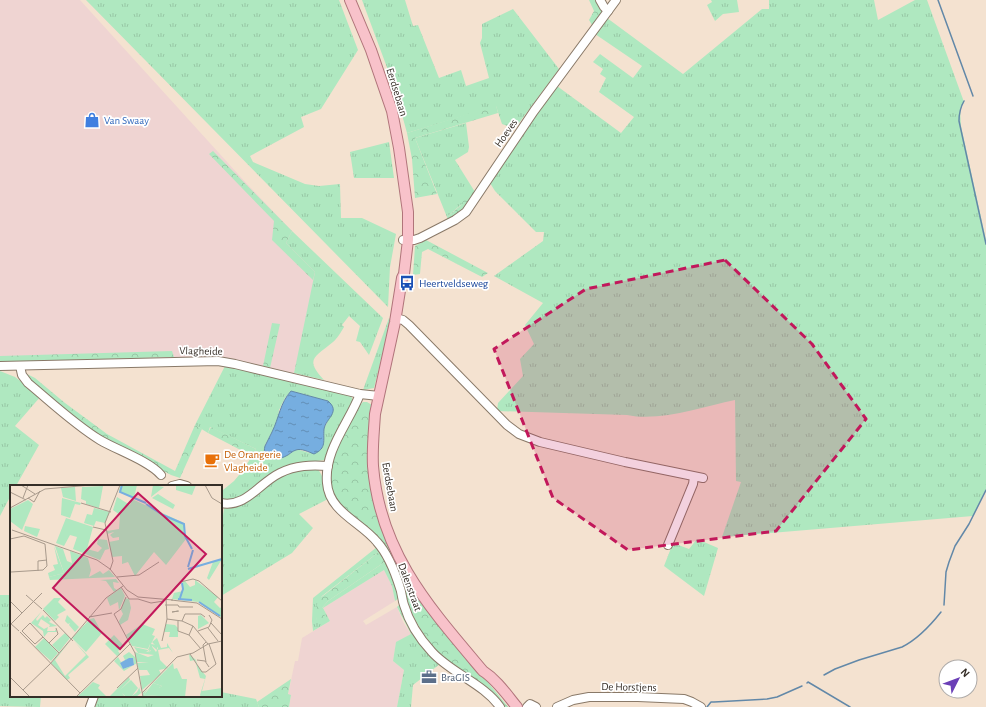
<svg xmlns="http://www.w3.org/2000/svg" width="986" height="707" viewBox="0 0 986 707" font-family="'Alegreya Sans',sans-serif">
<style>
.industrial{fill:#efd4d2}
.grass{fill:url(#grass-tufts);fill-rule:evenodd}
.forest{fill:url(#forest-crowns)}
.water{fill:url(#water-ripples);stroke:#6288a8}
.lines{fill:none;stroke-linecap:round;stroke-linejoin:round}
.stream{stroke:#6288a8;stroke-width:1.5}
.minor-casing{stroke:#897968;stroke-width:10}
.major-casing{stroke:#b0747a;stroke-width:12}
.minor{stroke:#fff;stroke-width:8}
.major{stroke:#f8c2ca;stroke-width:10}
.marked{fill:#c2185b;fill-opacity:0.2;stroke:#c2185b;stroke-width:3;stroke-dasharray:8 5;stroke-linejoin:round}
.labels{text-anchor:middle;dominant-baseline:central;stroke-width:3.5;stroke-linejoin:round;paint-order:stroke}
.street-label{font-size:11px;fill:#352e27;stroke:#fff}
.shop-label{font-size:11px;fill:#366cbe;stroke:#fff;text-anchor:start}
.transit-label{font-size:11px;fill:#164399;stroke:#fff;text-anchor:start}
.food-label{font-size:11px;fill:#c56008;stroke:#fff;text-anchor:start}
.service-label{font-size:11px;fill:#4e5e75;stroke:#fff;text-anchor:start}
.inset-river{fill:none;stroke:#76aee0;stroke-width:2}
.inset-road{fill:none;stroke:#a89a8c;stroke-width:1}
.view{fill:#c2185b;fill-opacity:0.15;stroke:#c2185b;stroke-width:2}
.inset-edge{fill:none;stroke:#352e27;stroke-width:2}
</style>
<defs>
<pattern id="grass-tufts" width="24" height="20" patternUnits="userSpaceOnUse"><rect width="24" height="20" fill="#afe8c0"/><path d="M3 7l-1-3M5 7V3M7 7l1-3M15 17l-1-3M17 17v-4M19 17l1-3" fill="none" stroke="#97c7a5"/></pattern>
<pattern id="forest-crowns" width="20" height="18" patternUnits="userSpaceOnUse"><rect width="20" height="18" fill="#afe8c0"/><path d="M2 6a3 3 0 1 1 6 0M12 15a3 3 0 1 1 6 0" fill="none" stroke="#97c7a5"/></pattern>
<pattern id="water-ripples" width="26" height="14" patternUnits="userSpaceOnUse"><rect width="26" height="14" fill="#76aee0"/><path d="M2 4q2-2 4 0t4 0M15 11q2-2 4 0t4 0" fill="none" stroke="#628eb6"/></pattern>
</defs>
<rect width="100%" height="100%" fill="#f4e2d0"/>
<!-- industrial -->
<g class="industrial">
<polygon points="0,0 80,0 248,185 292,231 291,233 325,270 293,375 224,358 0,362"/>
<polygon points="384,570 392,586 395,601 363,621 366,625 397,607 403,622 411,634 396,643 393,661 404,670 397,707 289,707 291,696 288,695 295,661 298,661 302,638 330,621 323,608"/>
</g>
<!-- grass -->
<g class="grass">
<polygon points="86,0 339,0 358,50 321,109 301,117 304,127 250,156 253,162 305,184 319,186 340,184 341,218 362,218 396,234 390,267 388,307"/>
<polygon points="362,0 405,0 413,26 418,25 439,78 461,70 466,86 489,78 480,43 482,38 482,24 513,9 559,69 519,123 510,127 502,124 496,106 407,133 395,89"/>
<polygon points="711,0 737,0 739,12 723,14 715,21 707,5 712,2"/>
<path d="M769 0H874L878 20 915 0H927L964 102 960 109 961 126 986 240V489L973 516 722 537 741 482 736 481 735 400C702 407 660 422 627 415L497 411 498 403 523 376 520 359 534 344 525 325 543 303 494 276 543 241 544 232H536L495 191 490 183 522 134 557 86 621 133 634 117 599 92 606 78 600 74 603 69 593 62 600 54 633 78 642 66 595 34 607 18 683 74 762 9H769Z"/>
<polygon points="466,123 469,147 468,152 455,160 475,192 447,217 415,138"/>
<polygon points="389,142 394,178 354,178 350,152"/>
<path d="M292 231 383 318 369 355 360 342 356 341 360 326 349 316 342 325 344 327C341 332 337 339 333 342 315 357 304 359 324 380L294 373 315 272 286 243Z"/>
<polygon points="389,318 391,320 374,388 363,390"/>
<path d="M225 366 351 396 354 402 338 428 328 457 325 460 300 463 260 483 237 500 221 499V493L223 490 234 481 244 469 256 449 210 427 208 433 195 425ZM291 391 328 401 327 423 324 428V442L310 453 296 449 286 456 265 445 278 421 279 410 285 398Z"/>
<polygon points="0,371 15,377 41,396 15,426 39,445 16,486 11,486 11,495 0,516"/>
<path d="M316 468C324 473 325 490 328 499L299 514 313 528 292 553 221 596V530L224 508C245 511 259 490 275 480 286 472 303 469 316 468Z"/>
<polygon points="697,539 718,548 704,596 664,566 673,543 689,549"/>
<polygon points="377,547 380,551 322,596 318,603 316,620 322,608 328,601 386,561 396,582 399,598 395,601 392,586 384,570 323,608 330,621 313,631 312,621 313,598"/>
<polygon points="0,595 11,595 11,696 41,696 40,707 0,706"/>
<polygon points="399,605 402,606 440,664 413,685 411,707 397,707 404,670 393,661 396,642 411,634 397,607"/>
<polygon points="221,692 256,699 259,707 95,707 99,696 221,696"/>
</g>
<!-- forest -->
<g class="forest">
<polygon points="589,0 597,0 603,12 592,25 589,20 594,11"/>
<polygon points="496,105 498,113 415,138 437,194 415,198 412,159 407,133"/>
<polygon points="213,151 292,231 286,243 315,272 313,280 272,240 274,221 209,154"/>
<polygon points="471,190 475,192 464,209 448,221 447,217 460,206"/>
<polygon points="426,240 488,273 482,277 428,249 422,252 420,274 413,275 415,246"/>
<polygon points="272,323 280,324 270,368 263,366"/>
<polygon points="172,351 174,357 0,362 0,356"/>
<polygon points="27,374 35,378 65,403 107,434 175,471 195,425 202,429 180,478 171,475 100,437 81,423 27,378"/>
<path d="M363 402H367L372 405 382 525 465 654 508 707H504C473 682 436 659 417 623 411 613 408 601 404 590 399 579 394 569 389 559 387 553 384 546 380 540 366 522 337 511 331 488 326 468 348 416 363 402Z"/>
<polygon points="211,427 256,449 252,456 208,433"/>
<path d="M380 551 386 561 328 601 322 608 326 619 321 623H317C315 616 316 605 319 599Z"/>
<polygon points="291,679 288,694 291,695 289,707 259,707 257,702"/>
</g>
<!-- water -->
<path class="water" d="M291 391 328 401C341 412 326 418 324 429 323 441 327 448 314 454 309 452 301 448 296 450 292 451 289 455 286 456 277 461 261 460 265 446 267 441 270 437 272 432 279 418 280 403 291 391Z"/>
<g class="lines">
<!-- stream -->
<g class="stream">
<polyline points="938,0 973,96"/>
<path d="M964 101C960 108 959 113 959 121L986 244"/>
<polyline points="944,605 946,572 949,562 955,546 969,524 986,490"/>
<path d="M824 675 835 669 859 660 902 647C918 639 930 626 941 612"/>
<polyline points="807,683 808,682 850,707"/>
<polyline points="707,707 711,702 714,702 767,699 777,697 802,686"/>
</g>
<!-- minor casing -->
<g class="minor-casing">
<g id="minor">
<polyline points="600,0 604,7 608,11"/>
<polyline points="403,240 414,240 420,238 455,220 466,212 534,111 616,0"/>
<polyline points="395,318 403,320 409,325 507,425 519,434 540,442 625,462 703,478"/>
<polyline points="0,366 218,361 235,364 360,394 379,396"/>
<path d="M20 366 22 375 28 383C51 402 74 424 100 440 117 450 149 461 161 475"/>
<path d="M360 394C349 423 324 450 327 483 329 512 361 522 377 542 388 554 395 572 400 588 402 593 402 600 404 605 409 622 420 639 432 652 451 673 484 684 500 707"/>
<polyline points="172,486 180,484 187,486"/>
<path d="M221 503C246 508 259 483 280 473 296 465 311 465 328 466"/>
<polyline points="668,545 693,484 694,477"/>
<polyline points="90,707 94,696"/>
<polyline points="527,707 530,704 536,707"/>
<polyline points="557,707 573,700 589,697 638,697 684,699 692,702 701,707"/>
</g>
</g>
<!-- major casing -->
<g class="major-casing">
<path id="major" d="M350 0 371 50 392 111 399 148 408 212V240L404 274 402 278 395 322 375 414C374 431 372 448 373 466 380 553 429 607 483 671 497 680 507 695 517 707"/>
</g>
<!-- minor -->
<use href="#minor" class="minor"/>
<!-- major -->
<use href="#major" class="major"/>
</g>
<!-- marked area -->
<path class="marked" d="M725 260 812 344 866 419 776 531 628 550 553 498 494 349 586 289Z"/>
<!-- icons -->
<defs>
<g id="shop-bare" transform="scale(1.2)"><path d="M-5-2.5h2.3a2.7 3.5 0 0 1 5.4 0H5L5.5 6h-11ZM-1.5-2.5h3a1.5 2.3 0 0 0-3 0Z" fill="#3f7fe0" stroke="#fff" stroke-width="2.5" paint-order="stroke"/></g>
<g id="bus-bare" transform="scale(1.2)"><path d="M-5-6H5V4H4V6H2V4H-2V6H-4V4H-5ZM-3.5-4V0h7V-4ZM-3.5 1.2v1.5H-2V1.2ZM2 1.2v1.5H3.5V1.2Z" fill="#1a4fb4" stroke="#fff" stroke-width="2.5" paint-order="stroke"/></g>
<g id="cafe-bare" transform="scale(1.2)"><path d="M-5.5-4.5H6V0H3Q3 3.5 0 3.5H-2.5Q-5.5 3.5-5.5 0ZM3-3.2v2h1.7v-2ZM-6 4.5H4V6H-6Z" fill="#e8710a" stroke="#fff" stroke-width="2.5" paint-order="stroke"/></g>
<g id="office-bare" transform="scale(1.2)"><path d="M-6-3h4V-5.5h4V-3h4V5H-6ZM-1-4.5V-3h2v-1.5ZM-6 0V1H6V0Z" fill="#5c6f8a" stroke="#fff" stroke-width="2.5" paint-order="stroke"/></g>
</defs>
<g fill-rule="evenodd">
<use href="#shop-bare" x="92" y="120"/>
<use href="#bus-bare" x="407" y="283"/>
<use href="#cafe-bare" x="212" y="460"/>
<use href="#office-bare" x="429" y="677"/>
</g>
<g class="labels">
<!-- street labels -->
<g class="street-label">
<text transform="translate(397 92) rotate(73)">Eerdsebaan</text>
<text transform="translate(506 133) rotate(-55)">Hoeves</text>
<text transform="translate(201 351) rotate(1)">Vlagheide</text>
<text transform="translate(390 487) rotate(80)">Eerdsebaan</text>
<text transform="translate(410 587) rotate(70)">Dalenstraat</text>
<text transform="translate(629 687) rotate(1)">De Horstjens</text>
</g>
<!-- shop labels -->
<g class="shop-label">
<text x="104" y="120">Van Swaay</text>
</g>
<!-- transit labels -->
<g class="transit-label">
<text x="419" y="283">Heertveldseweg</text>
</g>
<!-- food labels -->
<g class="food-label">
<text x="224" y="454">De Orangerie<tspan x="224" dy="13">Vlagheide</tspan></text>
</g>
<!-- service labels -->
<g class="service-label">
<text x="441" y="677">BraGIS</text>
</g>
</g>
<!-- overview -->
<g transform="translate(10 485)">
<rect width="212" height="212" fill="#f4e2d0"/>
<path d="M110 0H127L124 13 109 7ZM143 0 154 2 141 12ZM166 0H186L182 10 166 5ZM93 1 89 23 76 19V16L71 14 72 2ZM65 2 66 16 53 12 51 3ZM148 9 165 20 163 24 142 13ZM107 12 120 20 122 14 174 38 176 54 156 80 144 67 125 91 118 77 112 79V71L102 72 99 57 109 55V52L103 53 100 50 104 47 97 49V46L109 44 110 30 103 25ZM52 13 71 18 70 20 65 19 60 33 51 30ZM84 23 100 27 95 38 86 36 84 41 74 38 77 29 82 30ZM56 33 83 42 77 64 88 67 92 63 87 59 88 54 97 55 99 64 95 65 90 75 63 64 67 52 60 50 54 61 46 58ZM15 41 30 44 27 52 14 46ZM45 61 53 64 57 76 62 78 60 66 78 73 81 85 79 92 90 86 93 89 99 85 105 92 40 95 39 92 54 88ZM212 74 199 95 197 93 203 77ZM106 94 109 98 103 97 104 103 107 105 104 107 96 96 90 95ZM185 95 208 112 204 117 210 123 212 122V133L188 117 162 114 164 108 173 106 172 97 175 96 180 102 185 100ZM111 103 115 111 109 125 108 117 100 121 97 113ZM44 113H51L48 117 56 125 47 130 49 132 45 136 33 124ZM115 113 119 114 121 123 118 135 110 140 109 136 113 129 111 125ZM57 130 69 142 65 147 59 140 60 138 58 139 55 136ZM191 130 199 138 188 144V131ZM84 133 92 148 76 167 62 153 80 134ZM132 139 145 144 142 150 145 151 141 159 147 160V165L142 161V165L139 166 140 159 138 164 122 161 116 150ZM156 139 165 140 168 143V152H159L160 147H154ZM55 148 60 153 49 167 42 160ZM104 150 116 163 114 161 108 166 110 169 107 171 95 159ZM34 153 48 168 41 176 25 162ZM61 155 45 175 55 191 76 170 64 156 79 172 58 190 60 193 57 195 41 178ZM119 167 125 172 127 178 114 186 104 176 108 172 111 177 115 175 113 171ZM120 173H123L124 180 113 184 110 178ZM179 169 186 175 187 180 196 191 192 206 212 203V212H191L190 210 195 194 190 193 185 175 180 176ZM83 197 90 200 88 203 97 212H67ZM143 198 152 201 149 203V211L134 210Z" fill="#afe8c0" fill-rule="evenodd"/>
<path d="M44 61 54 88 39 92 38 88 45 85 43 80 48 79ZM32 126 26 134 27 136 33 130 35 133 37 131 41 135 39 137 47 141 39 142 40 140 31 134 28 140 34 144 38 142 37 146H45V144L47 147H38L34 152 33 146 21 138ZM147 153 151 163 157 162V158L163 168 159 163 148 165 150 175 158 183 149 185 151 189 132 205 130 191 140 190 137 185H129L127 178 139 177H127L125 167 138 172 144 170 128 168 124 162 138 165 140 161V164L136 167 141 166 140 159 146 167 148 163 142 157ZM163 178 164 184 167 183 172 194H177L175 212H133V208L138 203 134 210 149 211V203L152 201 143 198ZM119 192 120 195 109 206 121 195 128 203 122 211 127 207 129 203V202L131 208 126 212H116L112 208 115 212H99Z" fill="#afe8c0"/>
<path d="M18 15 23 19 12 45 0 36V24Z" fill="#afe8c0"/>
<path d="M119 173H123L124 180 113 184 110 178Z" fill="#76aee0"/>
<path class="inset-river" d="M112 0 110 7 136 18M136 19 153 30 174 39 175 51 182 64M178 82 183 65M178 84 212 74M170 113 173 104 172 98M168 114 182 115M189 117 210 131"/>
<path class="inset-road" d="M11 0 25 9M195 0 202 13 212 19M0 7 16 15M13 13 18 0M18 13 24 17 30 6M71 18 101 27M0 23 35 4 81 0M83 42 96 45M2 45 87 75 100 84 117 105 128 112 163 115M0 54 14 51 35 59 37 81 33 85 1 87M0 64V107M100 85 103 76 95 38 110 0M28 86V76L37 75M107 92 129 90 149 77M111 102 119 114H128L141 118 154 116M16 110 32 124M116 112 111 124 104 129 125 168 133 212M161 115 187 118 212 134M0 116 12 128M155 120H168L169 122M169 122H183M33 125 63 156M168 126 162 127 169 126M79 132 102 128M157 134 156 113 170 97 183 94 189 96 212 116M157 134 172 136 183 141 198 159M168 136V146L179 150M172 136 175 129H191L195 132M0 138 9 146M20 138 33 152 25 159 12 146ZM201 138 212 150M1 139 32 108M183 141 179 150 191 164M198 143 208 156M188 146 199 142 202 135 199 130M10 147 70 208M33 152 49 168M152 156 157 134M39 158 48 149 46 143M198 159 212 156M180 169 192 187H196L206 179 199 159M187 175 195 176 199 182M196 177 193 160 196 157M0 192 20 212M107 203 128 183M13 205 40 179 96 113 113 101M132 208 167 172 183 168 198 159M66 212 120 159"/>
<path class="view" d="M128 8 196 69 110 164 43 103Z"/>
<rect width="212" height="212" class="inset-edge"/>
</g>
<!-- north arrow -->
<g transform="translate(958 679) rotate(48)"><circle r="19" fill="#ffffff" stroke="#aeaba9"/>
<path d="M0-3L7 15L0 10L-7 15Z" fill="#6b3fb7"/>
<text y="-6" font-size="11" font-weight="bold" text-anchor="middle" fill="#352e27">N</text>
</g>
</svg>
